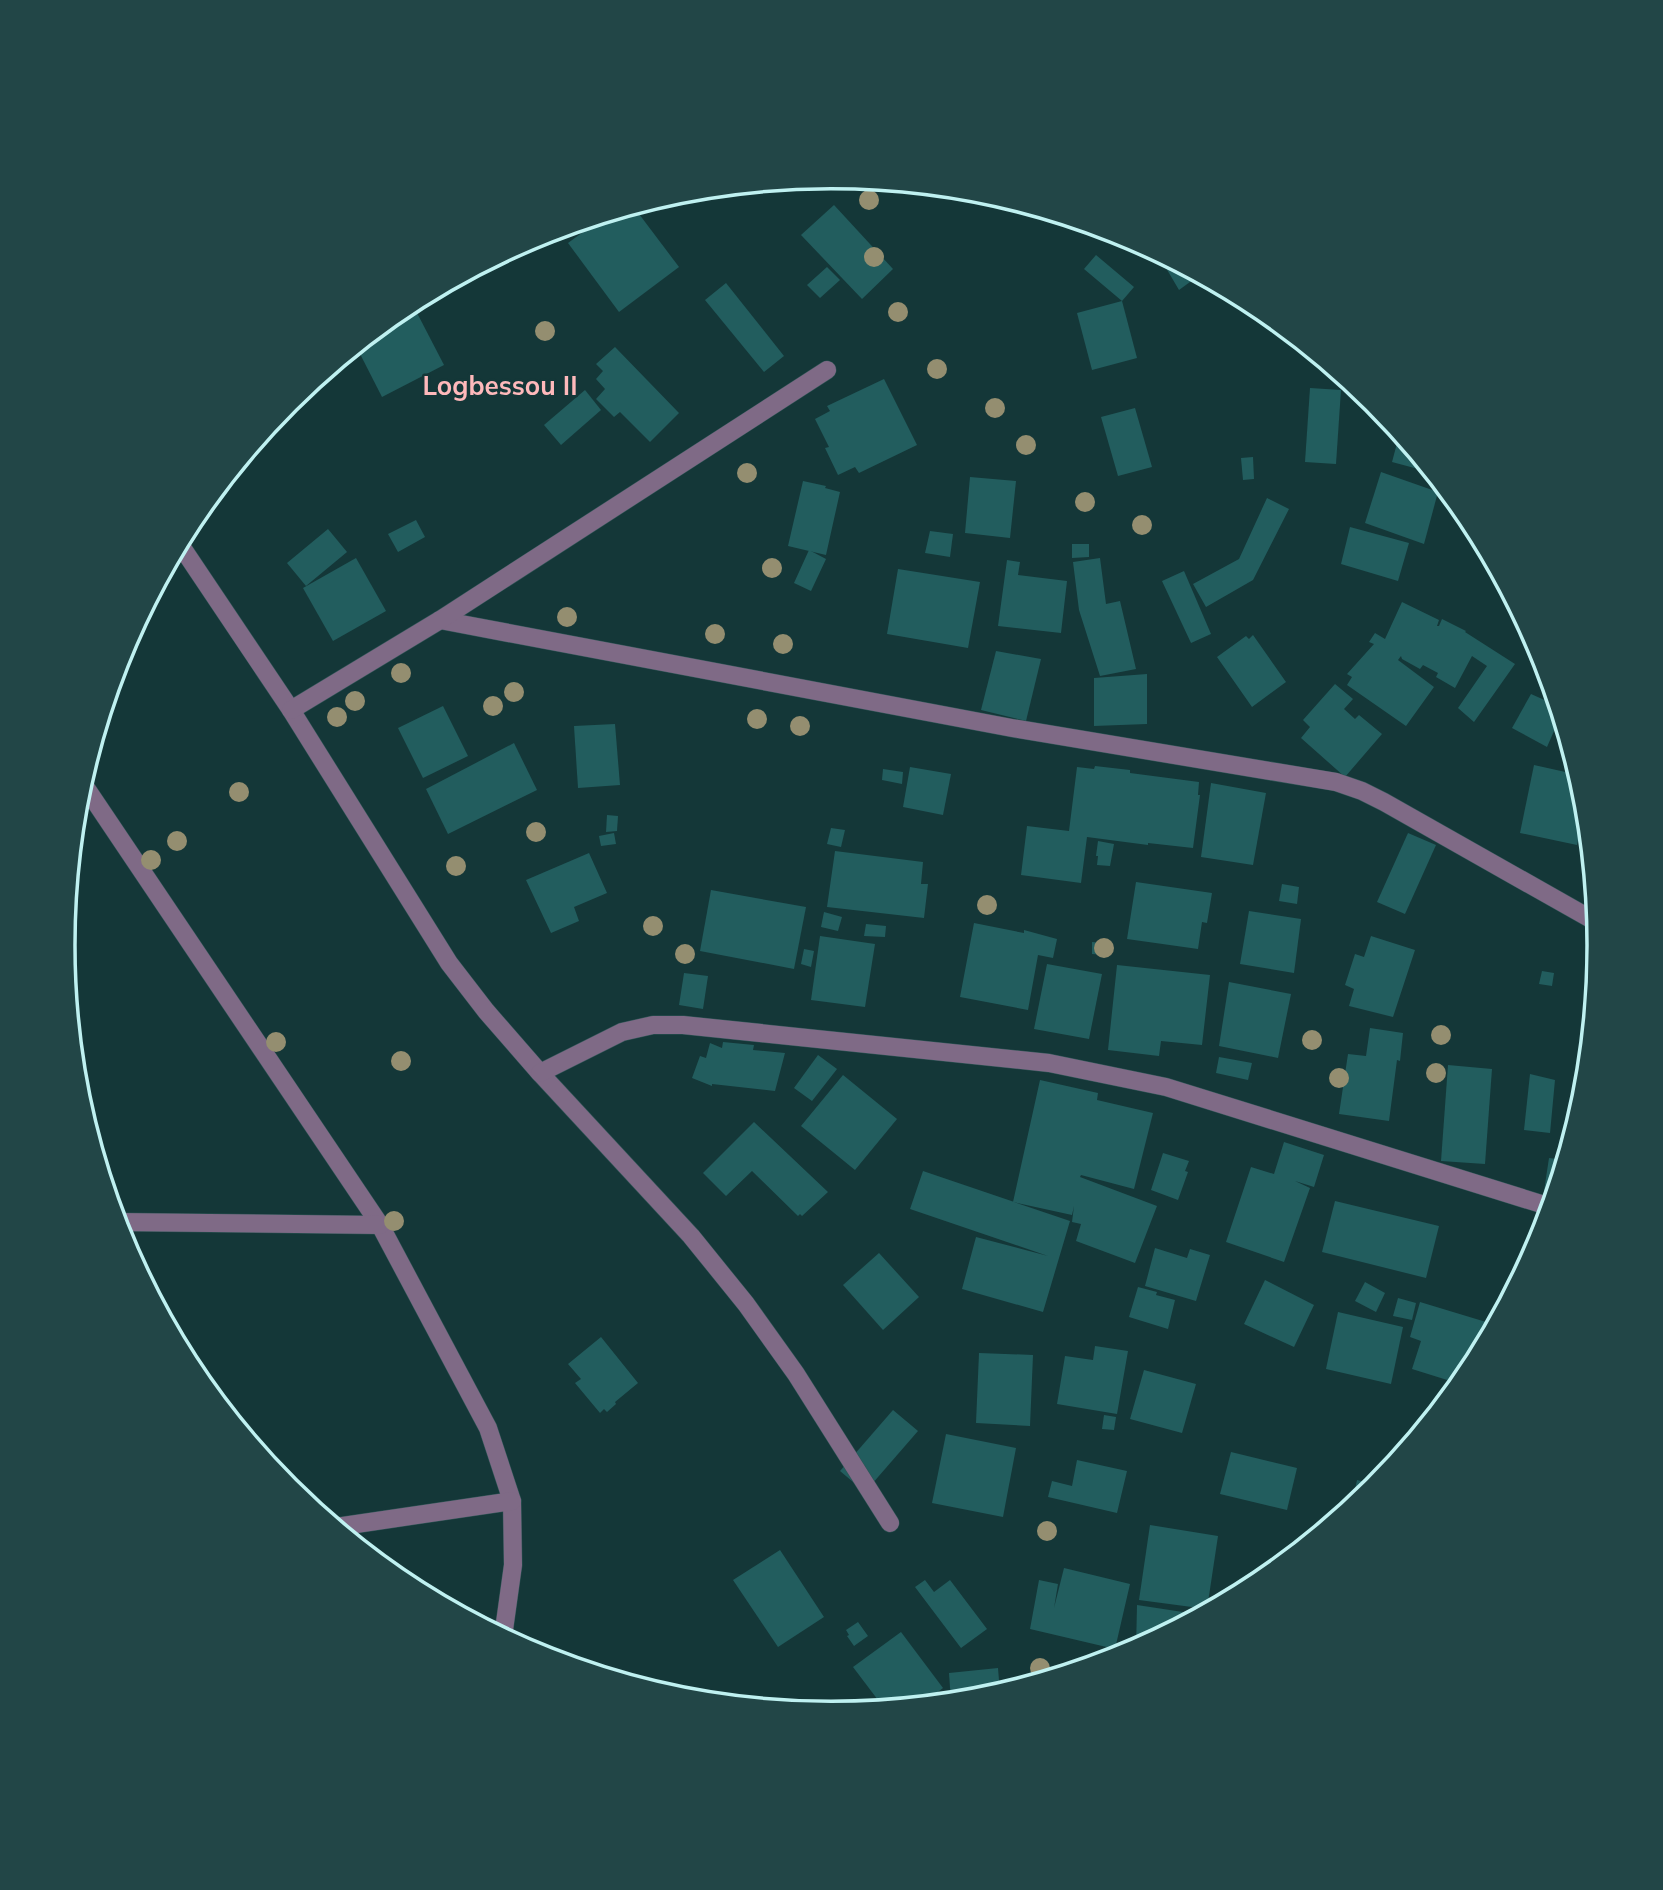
<svg xmlns="http://www.w3.org/2000/svg" width="1663" height="1890" viewBox="0 0 1663 1890" font-family="Mulish,sans-serif">
<style>
.building{fill:#225d5e}
.lines{fill:none;stroke-linecap:round;stroke-linejoin:round}
.minor-casing{stroke:#2f5556;stroke-width:19}
.minor{stroke:#7f6a86;stroke-width:18}
.tree{fill:#948e70}
.labels{text-anchor:middle;dominant-baseline:central;stroke-width:5;stroke-linejoin:round;paint-order:stroke}
.district-label{font-size:26px;font-weight:bold;fill:#feb9bb;stroke:#143738}
.rim{fill:none;stroke:#bff1f1;stroke-width:3.5}
</style>
<rect width="100%" height="100%" fill="#143738"/>
<!-- building -->
<g class="building">
<polygon points="834,205 893,269 862,299 801,235"/>
<polygon points="633,206 679,267 619,312 568,243 609,213"/>
<polygon points="1088,224 1115,232 1089,234"/>
<polygon points="1156,251 1212,281 1190,282 1179,290"/>
<polygon points="1096,255 1134,287 1122,301 1084,269"/>
<polygon points="827,267 840,280 820,298 807,285"/>
<polygon points="726,283 784,356 764,372 705,300"/>
<polygon points="1122,301 1137,358 1092,370 1077,313"/>
<polygon points="416,311 444,365 382,397 356,346 367,337"/>
<polygon points="615,347 679,413 650,442 620,412 614,417 596,399 605,389 596,379 603,371 596,364"/>
<polygon points="884,379 917,445 859,473 855,467 838,475 825,448 829,447 815,419 830,411 827,406"/>
<polygon points="1310,388 1341,390 1336,464 1305,462"/>
<polygon points="585,390 601,410 561,445 544,425"/>
<polygon points="1135,408 1152,467 1118,476 1101,417"/>
<polygon points="1400,432 1433,473 1392,462"/>
<polygon points="1253,457 1254,479 1243,480 1241,458"/>
<polygon points="1381,472 1438,492 1424,544 1365,523"/>
<polygon points="970,477 1016,481 1010,538 965,533"/>
<polygon points="803,481 826,486 825,488 840,492 826,555 788,546"/>
<polygon points="1267,498 1289,509 1253,580 1206,607 1193,584 1239,559"/>
<polygon points="416,520 425,537 398,552 388,534"/>
<polygon points="1350,527 1409,543 1398,581 1341,564"/>
<polygon points="328,529 347,552 306,586 287,563"/>
<polygon points="930,531 953,534 950,557 925,553"/>
<polygon points="1072,544 1089,544 1089,557 1072,558"/>
<polygon points="809,550 826,559 811,591 794,583"/>
<polygon points="356,558 386,611 333,641 303,588"/>
<polygon points="1100,558 1106,604 1120,601 1136,669 1100,676 1079,610 1073,562"/>
<polygon points="1007,560 1020,562 1018,575 1067,581 1061,633 998,626"/>
<polygon points="898,569 980,582 968,648 887,634"/>
<polygon points="1184,571 1211,634 1191,643 1162,581"/>
<polygon points="1402,602 1439,620 1437,626 1439,626 1442,619 1466,631 1465,632 1515,664 1474,722 1458,708 1487,666 1472,656 1455,688 1436,677 1438,673 1423,665 1420,669 1402,659 1401,656 1398,660 1434,687 1406,726 1347,685 1352,677 1347,674 1374,644 1369,642 1375,633 1385,639"/>
<polygon points="1253,635 1286,682 1252,707 1217,657 1246,636 1249,639"/>
<polygon points="996,651 1041,659 1026,721 981,710"/>
<polygon points="1147,674 1147,724 1094,726 1094,678"/>
<polygon points="1335,684 1353,699 1344,709 1355,719 1359,715 1382,734 1345,777 1301,738 1310,727 1303,720"/>
<polygon points="1531,694 1558,706 1561,715 1547,747 1512,728"/>
<polygon points="443,706 468,756 423,778 398,728"/>
<polygon points="615,724 620,785 578,788 574,726"/>
<polygon points="514,743 537,790 448,834 426,789"/>
<polygon points="1534,765 1579,775 1586,803 1577,845 1520,833"/>
<polygon points="1095,766 1130,770 1130,773 1199,782 1198,795 1200,795 1193,848 1148,843 1148,845 1087,837 1081,883 1021,875 1027,826 1069,831 1077,767 1094,769"/>
<polygon points="910,767 951,774 943,815 903,807"/>
<polygon points="883,769 903,772 902,784 882,780"/>
<polygon points="1211,783 1266,793 1253,865 1201,857"/>
<polygon points="607,815 618,816 617,831 606,832"/>
<polygon points="831,828 845,830 841,847 827,844"/>
<polygon points="614,833 616,844 601,846 599,836"/>
<polygon points="1408,833 1436,845 1405,914 1377,902"/>
<polygon points="1098,841 1114,844 1110,866 1097,865 1098,856 1096,856"/>
<polygon points="835,851 923,862 921,884 928,884 924,918 827,907"/>
<polygon points="589,853 607,893 574,907 579,921 551,933 526,880"/>
<polygon points="1136,882 1212,893 1207,923 1202,922 1198,949 1127,939"/>
<polygon points="1282,884 1299,887 1297,904 1279,901"/>
<polygon points="711,890 806,907 794,969 700,951"/>
<polygon points="1249,911 1301,919 1294,973 1240,964"/>
<polygon points="824,912 842,917 838,931 821,927"/>
<polygon points="974,923 1024,933 1024,930 1057,939 1053,958 1038,955 1028,1010 960,997"/>
<polygon points="866,924 886,926 885,937 864,936"/>
<polygon points="820,936 875,944 865,1007 811,1000"/>
<polygon points="1371,936 1415,950 1393,1017 1349,1006 1354,989 1345,985 1355,954 1364,957"/>
<polygon points="1092,942 1107,943 1106,955 1092,954"/>
<polygon points="804,949 814,951 811,967 801,964"/>
<polygon points="1047,964 1102,974 1089,1039 1034,1029"/>
<polygon points="1117,965 1210,975 1202,1045 1161,1041 1159,1056 1108,1050"/>
<polygon points="1542,971 1554,973 1552,986 1539,984"/>
<polygon points="684,973 708,976 703,1009 679,1005"/>
<polygon points="1229,982 1291,994 1278,1058 1219,1046"/>
<polygon points="1370,1028 1403,1033 1400,1061 1397,1060 1389,1121 1339,1114 1348,1054 1366,1056"/>
<polygon points="723,1042 754,1045 753,1050 785,1053 775,1091 712,1084 712,1086 692,1078 700,1056 706,1058 710,1043 722,1048"/>
<polygon points="818,1055 837,1069 812,1101 794,1088"/>
<polygon points="1219,1057 1252,1063 1248,1080 1216,1073"/>
<polygon points="1448,1065 1492,1069 1485,1164 1441,1161"/>
<polygon points="1530,1074 1555,1080 1550,1133 1524,1130"/>
<polygon points="843,1075 897,1119 855,1170 801,1126"/>
<polygon points="1040,1080 1098,1093 1097,1100 1153,1113 1134,1189 1081,1175 1080,1177 1157,1206 1135,1263 1076,1241 1081,1224 1072,1222 1074,1206 1072,1215 1013,1202"/>
<polygon points="754,1122 828,1192 802,1216 800,1214 798,1216 752,1171 726,1196 703,1173"/>
<polygon points="1284,1142 1324,1155 1314,1187 1295,1181 1310,1188 1284,1262 1226,1242 1251,1167 1274,1174"/>
<polygon points="1163,1153 1189,1161 1185,1171 1188,1172 1178,1200 1151,1190"/>
<polygon points="1549,1158 1557,1159 1553,1192 1544,1191"/>
<polygon points="923,1171 1070,1221 1043,1312 962,1289 976,1237 1048,1256 910,1209"/>
<polygon points="1335,1201 1439,1226 1426,1278 1322,1252"/>
<polygon points="1155,1248 1187,1258 1190,1249 1210,1255 1196,1301 1145,1286"/>
<polygon points="879,1253 919,1297 883,1330 843,1285"/>
<polygon points="1265,1280 1314,1305 1294,1347 1244,1324"/>
<polygon points="1365,1282 1385,1293 1376,1312 1355,1301"/>
<polygon points="1138,1287 1157,1292 1156,1295 1175,1300 1168,1329 1129,1317"/>
<polygon points="1398,1298 1416,1303 1412,1320 1393,1316"/>
<polygon points="1420,1302 1496,1325 1470,1372 1460,1384 1412,1369 1421,1341 1410,1337"/>
<polygon points="1338,1312 1403,1327 1391,1384 1326,1369"/>
<polygon points="601,1337 638,1383 615,1402 616,1404 607,1412 604,1409 600,1413 575,1383 581,1379 568,1364"/>
<polygon points="1095,1346 1128,1351 1117,1414 1057,1404 1065,1356 1093,1360"/>
<polygon points="979,1353 1033,1355 1030,1426 976,1423"/>
<polygon points="1144,1370 1196,1384 1182,1433 1130,1419"/>
<polygon points="893,1410 918,1431 865,1492 840,1471"/>
<polygon points="1104,1415 1116,1417 1114,1430 1102,1429"/>
<polygon points="946,1434 1016,1448 1003,1517 932,1503"/>
<polygon points="1231,1452 1297,1468 1287,1510 1220,1494"/>
<polygon points="1077,1460 1127,1471 1117,1513 1048,1497 1052,1481 1072,1486"/>
<polygon points="1357,1480 1378,1485 1351,1508"/>
<polygon points="1150,1525 1218,1536 1207,1609 1139,1600"/>
<polygon points="780,1550 824,1617 778,1647 733,1580"/>
<polygon points="1064,1568 1130,1584 1115,1649 1030,1629 1039,1580 1058,1584 1054,1608"/>
<polygon points="925,1580 934,1592 950,1580 987,1629 961,1648 915,1587"/>
<polygon points="1137,1605 1196,1614 1196,1617 1136,1650"/>
<polygon points="858,1622 868,1636 854,1646 847,1636 849,1635 846,1630"/>
<polygon points="901,1632 943,1688 921,1705 884,1708 853,1667"/>
<polygon points="998,1668 1000,1693 981,1699 951,1702 949,1673"/>
</g>
<g class="lines">
<!-- minor casing -->
<g class="minor-casing">
<g id="minor">
<polyline points="179,543 291,710 449,963 486,1011 540,1073 691,1236 746,1304 796,1374 890,1523"/>
<polyline points="440,620 1012,728 1336,782 1362,791 1384,802 1598,923"/>
<polyline points="291,710 440,620 827,370"/>
<polyline points="82,782 380,1225 488,1428 512,1501 513,1565 503,1637"/>
<polyline points="540,1073 622,1032 653,1025 683,1025 1049,1063 1166,1087 1551,1207"/>
<polyline points="116,1222 380,1225"/>
<polyline points="336,1527 512,1501"/>
</g>
</g>
<!-- minor -->
<use href="#minor" class="minor"/>
</g>
<!-- trees -->
<g class="tree">
<circle cx="869" cy="200" r="10"/>
<circle cx="874" cy="257" r="10"/>
<circle cx="898" cy="312" r="10"/>
<circle cx="545" cy="331" r="10"/>
<circle cx="937" cy="369" r="10"/>
<circle cx="995" cy="408" r="10"/>
<circle cx="1026" cy="445" r="10"/>
<circle cx="747" cy="473" r="10"/>
<circle cx="1085" cy="502" r="10"/>
<circle cx="1142" cy="525" r="10"/>
<circle cx="772" cy="568" r="10"/>
<circle cx="567" cy="617" r="10"/>
<circle cx="715" cy="634" r="10"/>
<circle cx="783" cy="644" r="10"/>
<circle cx="401" cy="673" r="10"/>
<circle cx="514" cy="692" r="10"/>
<circle cx="355" cy="701" r="10"/>
<circle cx="493" cy="706" r="10"/>
<circle cx="337" cy="717" r="10"/>
<circle cx="757" cy="719" r="10"/>
<circle cx="800" cy="726" r="10"/>
<circle cx="239" cy="792" r="10"/>
<circle cx="536" cy="832" r="10"/>
<circle cx="177" cy="841" r="10"/>
<circle cx="151" cy="860" r="10"/>
<circle cx="456" cy="866" r="10"/>
<circle cx="987" cy="905" r="10"/>
<circle cx="653" cy="926" r="10"/>
<circle cx="1104" cy="948" r="10"/>
<circle cx="685" cy="954" r="10"/>
<circle cx="1441" cy="1035" r="10"/>
<circle cx="1312" cy="1040" r="10"/>
<circle cx="276" cy="1042" r="10"/>
<circle cx="401" cy="1061" r="10"/>
<circle cx="1436" cy="1073" r="10"/>
<circle cx="1339" cy="1078" r="10"/>
<circle cx="394" cy="1221" r="10"/>
<circle cx="1047" cy="1531" r="10"/>
<circle cx="1040" cy="1668" r="10"/>
</g>
<g class="labels">
<!-- district labels -->
<g class="district-label">
<text x="500" y="385">Logbessou II</text>
</g>
</g>
<!-- crop -->
<path d="M0 0H1663V1890H0ZM75 945a756 756 0 1 1 1512 0a756 756 0 1 1-1512 0Z" fill="#224647" fill-rule="evenodd"/>
<path class="rim" d="M75 945a756 756 0 1 1 1512 0a756 756 0 1 1-1512 0Z"/>
</svg>
